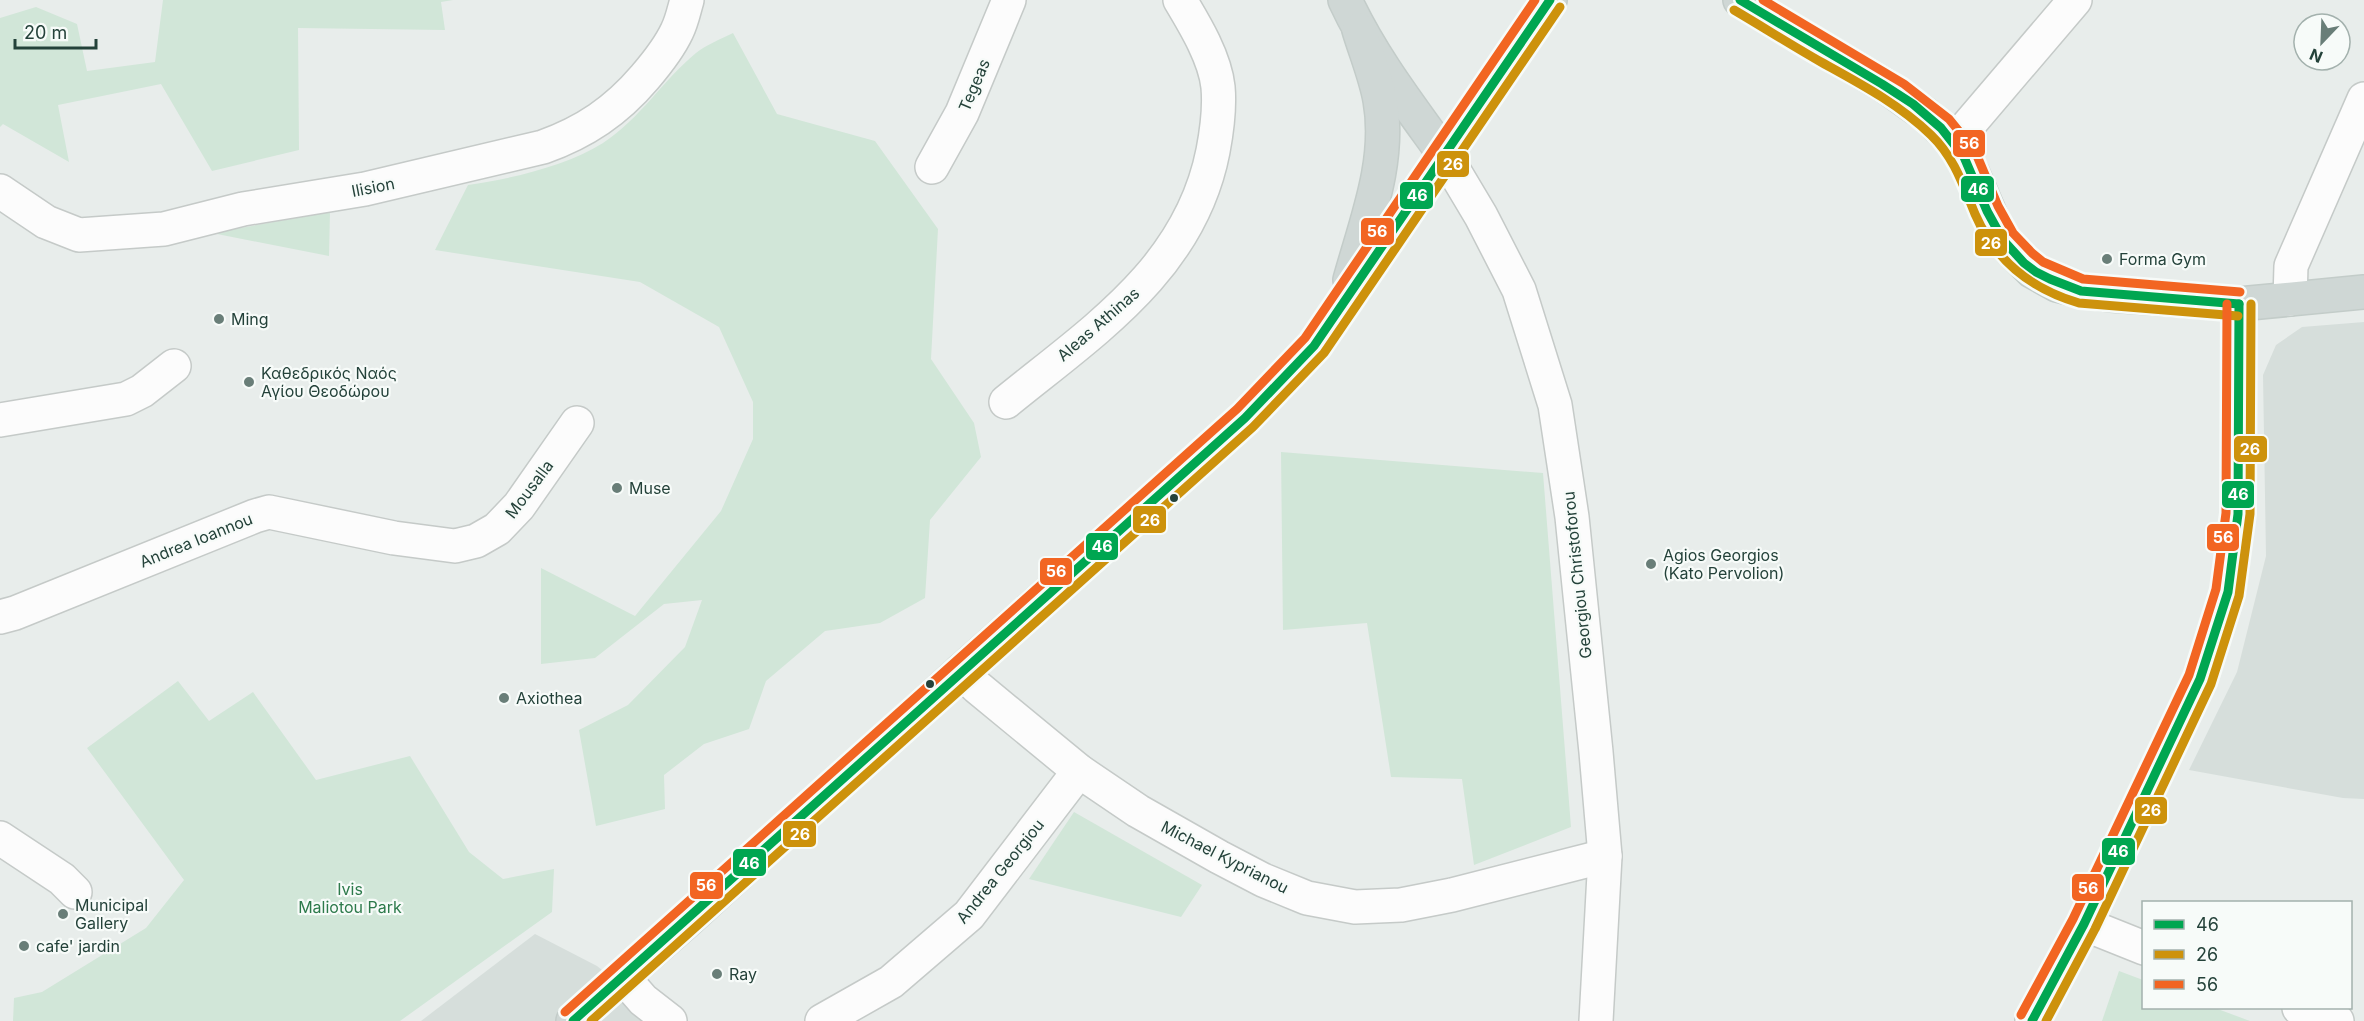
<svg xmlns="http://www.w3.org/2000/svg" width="2364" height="1021" viewBox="0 0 2364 1021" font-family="Inter,sans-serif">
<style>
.built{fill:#d6dedb}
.green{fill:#d1e6d8}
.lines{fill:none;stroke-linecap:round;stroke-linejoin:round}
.minor-casing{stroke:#c5cac8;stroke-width:36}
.major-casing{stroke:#c3ccc9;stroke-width:36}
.minor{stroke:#fcfcfc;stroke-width:33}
.major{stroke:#cfd7d5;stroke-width:33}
.bus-1-casing{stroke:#f7fbf9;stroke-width:14}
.bus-2-casing{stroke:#f7fbf9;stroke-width:14}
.bus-3-casing{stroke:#f7fbf9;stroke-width:14}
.bus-1{stroke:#00a651;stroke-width:9}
.bus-2{stroke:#cd920c;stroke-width:9}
.bus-3{stroke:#f26522;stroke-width:9}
.poi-dot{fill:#697e78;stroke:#f7fbf9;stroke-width:2}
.bus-dot{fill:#24423a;stroke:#f7fbf9;stroke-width:2}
.labels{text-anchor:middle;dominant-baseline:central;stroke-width:4.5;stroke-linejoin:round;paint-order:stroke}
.street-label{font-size:16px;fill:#24423a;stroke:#f7fbf9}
.poi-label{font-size:16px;fill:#24423a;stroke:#f7fbf9;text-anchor:start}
.park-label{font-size:16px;fill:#2d7a4b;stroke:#f7fbf9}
.line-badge{stroke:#f7fbf9;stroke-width:2}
.badge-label{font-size:16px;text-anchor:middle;font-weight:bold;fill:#fff}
</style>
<rect width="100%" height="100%" fill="#e8edeb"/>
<!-- built -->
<g class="built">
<polygon points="2364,322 2364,799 2343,798 2189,770 2237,672 2266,556 2263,375 2276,345 2302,327"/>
<polygon points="535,934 597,966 666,1021 421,1021"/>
</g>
<!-- green -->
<g class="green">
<polygon points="163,0 453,0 441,2 445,30 298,28 299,150 212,171 161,84 58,105 69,162 3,124 0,127 0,18 36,7 77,24 87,71 155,62"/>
<path d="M733 33 777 114 875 141 938 229 931 359 974 423 981 457 930 520 925 598 880 623 825 631 766 681 749 729 704 744 664 775 665 809 596 826 579 730 628 705 685 647 702 600 664 604 595 658 541 664V568L635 616 721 511 753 439V402L719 327 640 282 435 250 468 185C510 179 567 166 603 143 640 119 663 80 696 53 706 45 721 39 733 33Z"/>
<polygon points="330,212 329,256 212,233"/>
<polygon points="1281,452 1543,473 1571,827 1474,865 1462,779 1391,777 1367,623 1283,630"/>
<polygon points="178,681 209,721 253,692 316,780 410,756 469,852 503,879 554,869 552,912 400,1021 13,1021 14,998 42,992 146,928 184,880 87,748"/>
<polygon points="1074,812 1202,885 1181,917 1029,879"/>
<polygon points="2119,971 2143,980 2144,1008 2215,1008 2250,1021 2102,1021"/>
</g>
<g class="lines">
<!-- minor casing -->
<g class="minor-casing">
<g id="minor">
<polyline points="1954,142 2075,0"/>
<polyline points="1444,154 1481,216 1519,290 1555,405 1572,517 1596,752 1605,856 1596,1021"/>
<polyline points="932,167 962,113 1009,0"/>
<path d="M0 191 46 222 79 235 164 229 243 209 365 189 543 147C585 132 616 111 645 77 657 63 669 48 677 31 682 21 684 10 687 0"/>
<polyline points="2290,299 2291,266 2364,99"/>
<path d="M1006 402C1093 331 1190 269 1213 151 1217 130 1220 109 1218 87 1215 58 1195 25 1180 0"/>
<polyline points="0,420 126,399 142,391 174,366"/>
<polyline points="0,617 15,613 255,516 269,512 394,538 455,546 476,541 497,529 519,506 577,423"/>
<polyline points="961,671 977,687 1079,771 1138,811 1219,857 1263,880 1307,898 1355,907 1401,905 1452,895 1605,856"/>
<polyline points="0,838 62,879 75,892"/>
<polyline points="2084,924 2144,948"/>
<polyline points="623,977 643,1000 670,1021"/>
<polyline points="2299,1008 2337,1021"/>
<polyline points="822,1021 891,982 969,915 1079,771"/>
<polyline points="2032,1021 2084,924 2200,679 2228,592 2238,514 2239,304"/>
</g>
</g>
<!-- major casing -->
<g class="major-casing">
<g id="major">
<path d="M1345 0C1371 56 1408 104 1444 154"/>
<polyline points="1740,0 1884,85 1926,115 1954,142 1973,174 1997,230 2012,251 2032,271 2057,285 2081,291 2111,295 2239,304 2364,292"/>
<path d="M1350 280C1366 222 1391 161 1380 100 1376 77 1366 53 1359 30"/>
<polyline points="573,1021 689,919 961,671 1197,461 1245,418 1314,346 1550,0"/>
</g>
</g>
<!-- minor -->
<use href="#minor" class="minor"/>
<!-- major -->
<use href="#major" class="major"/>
<!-- bus-1 casing -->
<g class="bus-1-casing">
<g id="bus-1">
<polyline points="1740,0 1882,84 1913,104 1941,128 1964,157 1987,211 2003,240 2024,263 2036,272 2050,279 2081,291 2239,304"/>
<polyline points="573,1021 1245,418 1314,346 1550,0"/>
<polyline points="2032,1021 2084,924 2200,679 2228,592 2238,514 2239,304"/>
</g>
</g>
<!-- bus-2 casing -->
<g class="bus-2-casing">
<g id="bus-2">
<path d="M1734 10C1763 27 1791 45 1821 62 1859 83 1899 104 1931 135 1954 157 1963 185 1975 214 1995 260 2031 289 2079 303L2238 316"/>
<polyline points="591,1021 1253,427 1324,353 1560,7"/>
<polyline points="2046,1021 2095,929 2211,684 2239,596 2250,514 2251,304"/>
</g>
</g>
<!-- bus-3 casing -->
<g class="bus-3-casing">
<g id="bus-3">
<polyline points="1763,0 1904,84 1949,119 1975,151 1998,206 2013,233 2032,253 2043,262 2083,279 2240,292"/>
<polyline points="565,1012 1237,409 1305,338 1535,0"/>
<polyline points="2021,1015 2073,919 2189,675 2216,589 2226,513 2227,304"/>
</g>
</g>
<!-- bus-1 -->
<use href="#bus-1" class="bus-1"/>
<!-- bus-2 -->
<use href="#bus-2" class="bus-2"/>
<!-- bus-3 -->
<use href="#bus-3" class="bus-3"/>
</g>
<!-- markers -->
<g class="poi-dot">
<circle cx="2107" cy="259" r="6"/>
<circle cx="219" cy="319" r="6"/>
<circle cx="249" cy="382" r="6"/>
<circle cx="617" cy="488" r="6"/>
<circle cx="1651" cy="564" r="6"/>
<circle cx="504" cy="698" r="6"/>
<circle cx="63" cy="914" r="6"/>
<circle cx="24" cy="946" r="6"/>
<circle cx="717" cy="974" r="6"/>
</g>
<g class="bus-dot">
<circle cx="1174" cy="498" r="5"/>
<circle cx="930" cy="684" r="5"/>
</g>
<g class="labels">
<!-- street labels -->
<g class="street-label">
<text transform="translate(974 85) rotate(-67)">Tegeas</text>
<text transform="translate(373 187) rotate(-11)">Ilision</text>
<text transform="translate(1098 324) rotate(-41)">Aleas Athinas</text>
<text transform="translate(529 489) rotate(-53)">Mousalla</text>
<text transform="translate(196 540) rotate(-22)">Andrea Ioannou</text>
<text transform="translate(1577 575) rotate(-96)">Georgiou Christoforou</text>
<text transform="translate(1225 857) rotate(27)">Michael Kyprianou</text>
<text transform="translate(1000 871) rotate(-51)">Andrea Georgiou</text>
</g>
<!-- poi labels -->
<g class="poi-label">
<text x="2119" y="259">Forma Gym</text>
<text x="231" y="319">Ming</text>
<text x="261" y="373">Καθεδρικός Ναός<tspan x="261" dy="18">Αγίου Θεοδώρου</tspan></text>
<text x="629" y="488">Muse</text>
<text x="1663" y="555">Agios Georgios<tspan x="1663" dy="18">(Kato Pervolion)</tspan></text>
<text x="516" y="698">Axiothea</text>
<text x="75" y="905">Municipal<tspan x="75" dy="18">Gallery</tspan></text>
<text x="36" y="946">cafe' jardin</text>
<text x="729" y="974">Ray</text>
</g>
<!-- park labels -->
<g class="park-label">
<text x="350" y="889">Ivis<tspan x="350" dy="18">Maliotou Park</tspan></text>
</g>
</g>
<g class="line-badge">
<rect x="1952" y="129" width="34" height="29" rx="6" fill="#f26522"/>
<rect x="1436" y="150" width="34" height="28" rx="6" fill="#cd920c"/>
<rect x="1960" y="175" width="35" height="28" rx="6" fill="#00a651"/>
<rect x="1399" y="181" width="35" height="29" rx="6" fill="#00a651"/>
<rect x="1360" y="217" width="35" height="29" rx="6" fill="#f26522"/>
<rect x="1974" y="228" width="34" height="29" rx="6" fill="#cd920c"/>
<rect x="2233" y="435" width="35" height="28" rx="6" fill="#cd920c"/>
<rect x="2221" y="480" width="34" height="29" rx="6" fill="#00a651"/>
<rect x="1132" y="505" width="35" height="29" rx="6" fill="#cd920c"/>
<rect x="2206" y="523" width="34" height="29" rx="6" fill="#f26522"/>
<rect x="1085" y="532" width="34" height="29" rx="6" fill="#00a651"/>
<rect x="1039" y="557" width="34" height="29" rx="6" fill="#f26522"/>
<rect x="2134" y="796" width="34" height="29" rx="6" fill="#cd920c"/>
<rect x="782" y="820" width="35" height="28" rx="6" fill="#cd920c"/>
<rect x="2101" y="837" width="35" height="29" rx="6" fill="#00a651"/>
<rect x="732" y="848" width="35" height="29" rx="6" fill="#00a651"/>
<rect x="689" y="871" width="35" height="29" rx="6" fill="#f26522"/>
<rect x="2071" y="873" width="34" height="29" rx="6" fill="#f26522"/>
</g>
<g class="badge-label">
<text x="1969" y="149">56</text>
<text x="1453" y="170">26</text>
<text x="1978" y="195">46</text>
<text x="1417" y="201">46</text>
<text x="1377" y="237">56</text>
<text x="1991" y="249">26</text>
<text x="2250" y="455">26</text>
<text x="2238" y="500">46</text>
<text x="1150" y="526">26</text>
<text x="2223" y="543">56</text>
<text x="1102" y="552">46</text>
<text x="1056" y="577">56</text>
<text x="2151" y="816">26</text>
<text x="800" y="840">26</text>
<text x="2118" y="857">46</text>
<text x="749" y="869">46</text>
<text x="706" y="891">56</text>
<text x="2088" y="894">56</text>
</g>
<!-- legend -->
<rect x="2142" y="901" width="210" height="108" fill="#f7fbf9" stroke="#a3b1ad" stroke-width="1.5"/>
<rect x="2154" y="920" width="30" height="9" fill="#00a651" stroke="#a3b1ad" stroke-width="1.5"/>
<text x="2196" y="931" font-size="18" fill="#24423a">46</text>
<rect x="2154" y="950" width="30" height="9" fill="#cd920c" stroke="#a3b1ad" stroke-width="1.5"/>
<text x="2196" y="961" font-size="18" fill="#24423a">26</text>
<rect x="2154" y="980" width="30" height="9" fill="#f26522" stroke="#a3b1ad" stroke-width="1.5"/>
<text x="2196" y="991" font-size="18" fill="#24423a">56</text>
<!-- north arrow -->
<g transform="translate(2322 42) rotate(203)"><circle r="28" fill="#f7fbf9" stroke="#a3b1ad" stroke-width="1.5"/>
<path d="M0-4.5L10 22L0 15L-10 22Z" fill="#697e78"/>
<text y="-9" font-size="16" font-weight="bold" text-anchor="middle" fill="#24423a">N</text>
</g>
<!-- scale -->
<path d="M15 39v9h81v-9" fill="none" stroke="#24423a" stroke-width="3"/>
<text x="24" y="39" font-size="18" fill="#24423a" stroke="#f7fbf9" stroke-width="4.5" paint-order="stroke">20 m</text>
</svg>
